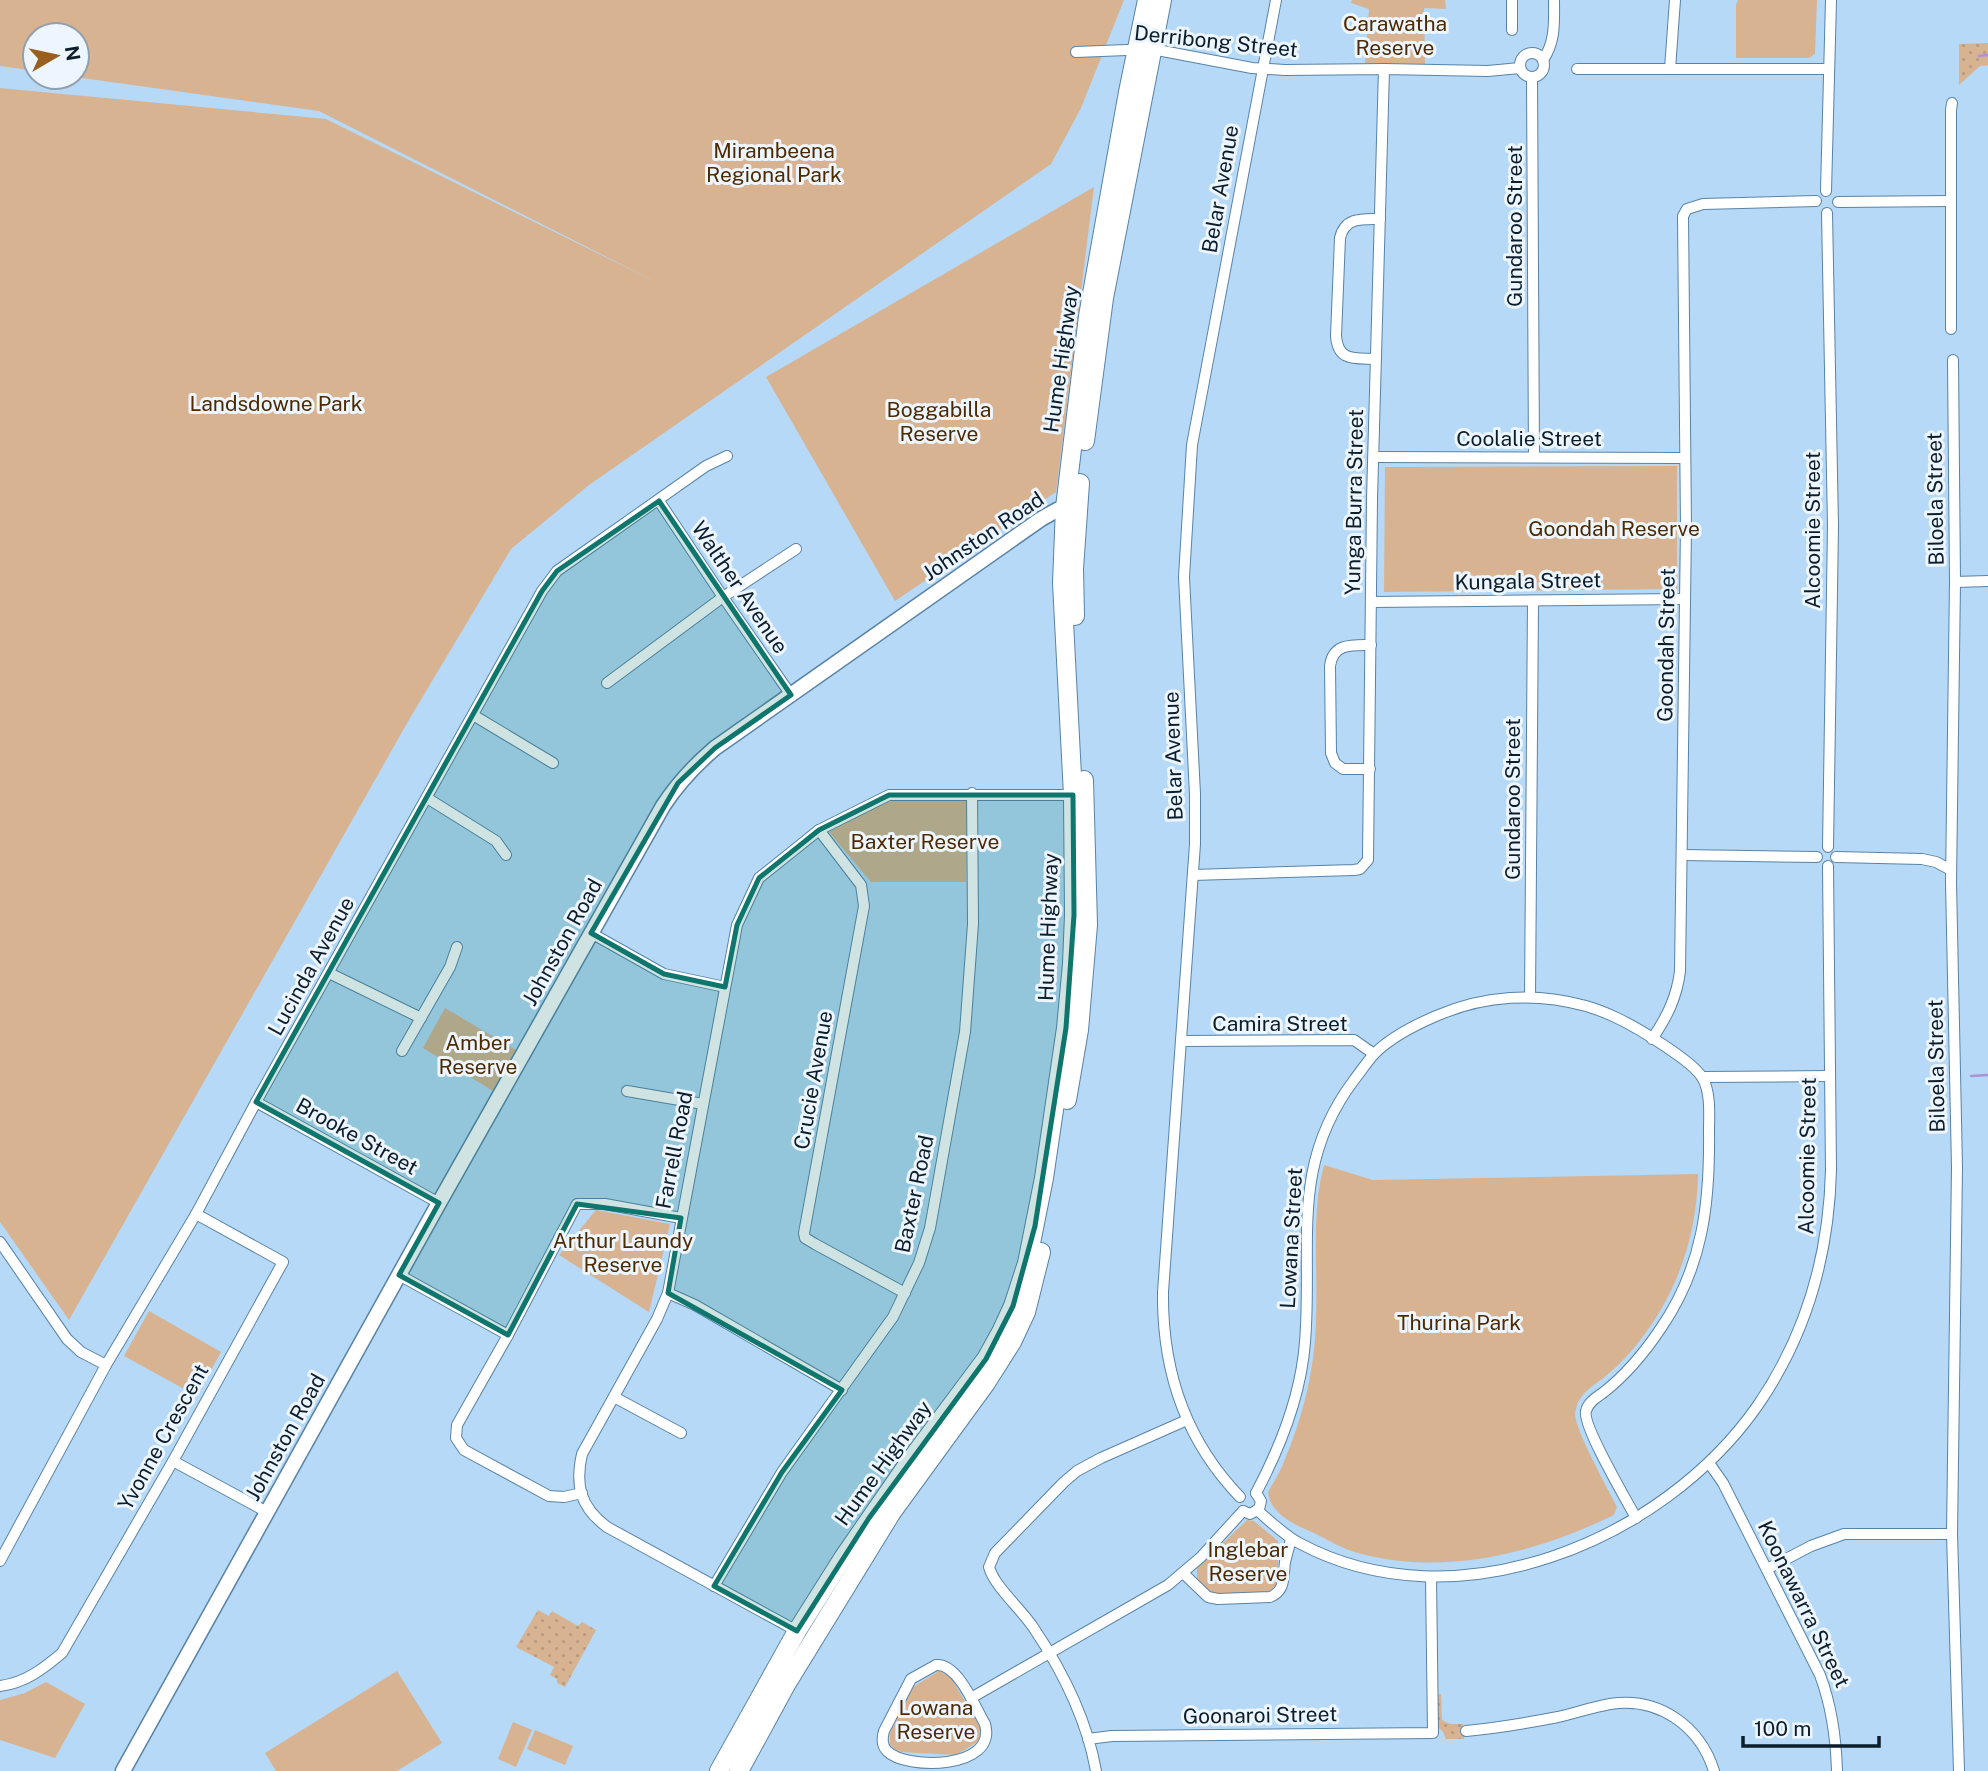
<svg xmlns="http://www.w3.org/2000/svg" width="1988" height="1771" viewBox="0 0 1988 1771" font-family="'Public Sans',sans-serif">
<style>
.grass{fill:url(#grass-dots)}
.park{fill:#d8b392}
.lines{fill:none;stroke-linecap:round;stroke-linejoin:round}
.stream{stroke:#ad91d2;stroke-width:2.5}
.street-casing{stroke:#5983a6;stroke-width:12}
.secondary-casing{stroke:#5983a6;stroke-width:17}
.highway-casing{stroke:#5983a6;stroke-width:20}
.street{stroke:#fff;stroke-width:10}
.secondary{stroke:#fff;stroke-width:14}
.highway{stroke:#fff;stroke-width:18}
.marked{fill:#0f766e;fill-opacity:0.2;stroke:#0f766e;stroke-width:5;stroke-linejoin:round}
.labels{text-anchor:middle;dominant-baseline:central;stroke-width:6;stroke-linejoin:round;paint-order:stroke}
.park-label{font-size:21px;fill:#4e2a00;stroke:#edf6fe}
.street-label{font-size:21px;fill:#0c1d2b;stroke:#edf6fe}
</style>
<defs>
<pattern id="grass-dots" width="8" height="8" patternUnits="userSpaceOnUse" patternTransform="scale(1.75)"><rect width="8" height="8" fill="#d8b392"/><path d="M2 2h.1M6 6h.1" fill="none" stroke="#b89a7e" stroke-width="1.8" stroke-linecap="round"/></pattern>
</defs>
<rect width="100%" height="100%" fill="#b5d9f7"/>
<!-- grass -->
<g class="grass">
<polygon points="1988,43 1988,65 1980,66 1959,85 1959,44"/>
<polygon points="538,1610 549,1616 552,1611 578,1626 582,1622 596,1630 565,1687 557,1683 557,1679 550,1675 554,1667 516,1647"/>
<polygon points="1438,1694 1441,1694 1442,1720 1450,1724 1463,1724 1464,1739 1446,1739 1443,1732 1438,1727"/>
</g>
<!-- park -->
<g class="park">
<polygon points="0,0 1124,0 1081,108 1051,164 589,485 511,549 410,718 69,1320 0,1222 0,88 326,119 662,285 319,111 75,77 77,77 77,35 35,35 35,71 0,66"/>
<polygon points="1352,0 1445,0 1446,9 1424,8 1425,64 1365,63 1369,9 1351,3"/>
<polygon points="1738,0 1817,0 1815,54 1809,58 1736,58 1736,5"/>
<polygon points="1094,187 1056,492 895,601 766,377"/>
<polygon points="1677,466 1677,589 1384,592 1385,467"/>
<polygon points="967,799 966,882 871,882 829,832 879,805 895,800"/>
<polygon points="445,1008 516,1050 493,1091 423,1048"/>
<path d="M1324 1165 1373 1180 1698 1174C1697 1236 1677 1294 1638 1343 1629 1354 1619 1365 1608 1374 1599 1382 1586 1389 1580 1399 1577 1403 1576 1409 1575 1414 1575 1430 1608 1489 1617 1507L1614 1515C1536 1553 1444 1577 1358 1553 1343 1549 1328 1540 1314 1533 1295 1525 1270 1514 1268 1492 1273 1483 1279 1474 1283 1464 1303 1418 1315 1369 1316 1319 1318 1270 1311 1211 1324 1165Z"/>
<polygon points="596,1210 670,1224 649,1312 559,1255"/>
<polygon points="149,1311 221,1352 197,1396 124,1356"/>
<polygon points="1247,1520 1254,1521 1278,1541 1278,1584 1273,1590 1266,1593 1213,1593 1209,1592 1197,1581 1197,1568"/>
<polygon points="397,1671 442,1743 397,1771 276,1771 265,1753"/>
<polygon points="939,1671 950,1676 981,1729 979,1741 956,1755 901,1752 894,1749 890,1744 890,1733 913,1687"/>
<polygon points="46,1682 85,1704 55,1758 0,1740 0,1700 25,1693"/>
<polygon points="513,1722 532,1730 516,1767 498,1759"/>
<polygon points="535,1730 573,1746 565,1765 527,1749"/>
</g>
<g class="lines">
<!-- stream -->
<g class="stream">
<polyline points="1979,56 1988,55"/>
<polyline points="1971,1076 1988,1075"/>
</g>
<!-- street casing -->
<g class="street-casing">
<g id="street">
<polyline points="1512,0 1512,30"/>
<polyline points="1076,52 1152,49 1252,68 1285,70 1384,69 1488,71 1520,68"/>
<circle cx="1532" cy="65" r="12"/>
<path d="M1543 60C1556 41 1554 21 1554 0"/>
<polyline points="1577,69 1829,69"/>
<polyline points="1670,69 1675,0"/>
<polyline points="1532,78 1534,457"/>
<polyline points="1826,191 1831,0"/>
<polyline points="1838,202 1951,201"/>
<polyline points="1827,213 1833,526 1828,847"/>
<polyline points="1951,329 1951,110 1952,103"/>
<path d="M1375 359C1355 358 1338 362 1336 336L1340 238C1345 217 1362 219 1380 219"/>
<polyline points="1953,360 1955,582 1951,882 1957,1168 1952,1534 1959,1771"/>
<polyline points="1374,457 1685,458"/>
<polyline points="659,501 723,597 791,695"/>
<polyline points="1955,582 1988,581"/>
<polyline points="1371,602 1685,599"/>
<polyline points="607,683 723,597 796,549"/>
<polyline points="473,715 553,763"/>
<path d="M1370 769H1343L1335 763 1331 753 1330 666C1333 643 1352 645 1371 645"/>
<polyline points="427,798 496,841 506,855"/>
<polyline points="819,830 861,885 864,906 804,1233 805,1238 815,1244 905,1293"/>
<polyline points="1682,855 1817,857"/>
<polyline points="1836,857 1922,859 1936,862 1951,870"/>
<polyline points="1193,875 1354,870 1360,869 1368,860 1372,499 1384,69"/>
<polyline points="591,933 664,974 725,987"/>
<polyline points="329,973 421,1018"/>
<polyline points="1530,997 1533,601"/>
<path d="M1652 1039C1667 1017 1677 997 1680 971L1686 527 1683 216 1687 209 1703 204 1816 201"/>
<polyline points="1181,1041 1354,1040 1374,1054"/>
<polyline points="402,1051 450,967 457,947"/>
<polyline points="1703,1077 1829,1076"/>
<polyline points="627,1091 703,1104"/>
<polyline points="256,1102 439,1203"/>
<polyline points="0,1242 67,1339 81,1352 106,1365"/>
<polyline points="399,1275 508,1335"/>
<polyline points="668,1293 695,1305 842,1390"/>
<polyline points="614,1397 681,1433"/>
<polyline points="173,1461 267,1512"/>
<path d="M1709 1463 1723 1483 1820 1675C1832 1707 1836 1737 1837 1771"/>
<polyline points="582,1493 564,1497 549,1496 464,1450 456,1438 457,1425 508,1335 577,1204 605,1204 681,1218"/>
<path d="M1256 1493C1281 1446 1301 1396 1305 1342 1313 1243 1289 1167 1354 1080 1361 1071 1367 1062 1374 1054 1391 1037 1415 1025 1436 1016 1484 995 1536 992 1586 1006 1596 1009 1607 1013 1617 1018 1636 1027 1695 1062 1703 1079 1711 1094 1709 1115 1709 1131 1710 1203 1703 1267 1661 1328 1645 1352 1627 1374 1604 1392 1597 1397 1588 1402 1586 1411 1582 1425 1627 1501 1636 1518"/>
<path d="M1240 1497C1185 1440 1162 1371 1163 1292L1195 844V794L1184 577 1192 445 1276 0"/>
<path d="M1257 1510C1271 1522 1284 1535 1299 1543 1455 1627 1663 1542 1758 1405 1806 1335 1829 1254 1831 1170L1828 866"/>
<polyline points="1243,1511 1250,1514 1259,1509 1261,1501 1256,1493"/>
<polyline points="0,1561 106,1365 196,1214 256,1102 542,591 557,571 706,466 727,456"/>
<polyline points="1767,1569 1811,1546 1844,1534 1952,1534"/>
<path d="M1183 1573 1208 1597 1218 1599 1270 1597C1286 1591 1283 1576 1285 1562 1287 1554 1289 1547 1291 1539"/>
<polyline points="714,1586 782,1472 893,1317 919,1263 930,1228 965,1032 973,924 972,793"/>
<path d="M797 1631 607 1527C580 1507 575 1485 582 1454L657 1319 668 1293 737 925 759 878 819 830 889 795H1073"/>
<path d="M936 1665C958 1663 975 1707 985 1724 998 1770 905 1770 887 1751 881 1745 882 1738 884 1731L911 1679Z"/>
<path d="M0 1686C25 1683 43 1669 62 1653L173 1461 283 1262 196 1214"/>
<polyline points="971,1698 1168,1585 1201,1557 1243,1511"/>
<path d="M1466 1731C1497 1728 1527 1723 1558 1717 1575 1713 1593 1707 1610 1704 1658 1696 1700 1726 1714 1771"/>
<polyline points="1088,1739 1112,1736 1433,1733 1431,1577"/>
<path d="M1096 1771C1087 1720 1062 1670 1033 1627 1021 1609 994 1586 989 1567L995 1553 1064 1482 1077 1471 1101 1458 1187 1420"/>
</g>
</g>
<!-- secondary casing -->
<g class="secondary-casing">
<path id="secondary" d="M123 1771 439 1203 663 806C678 783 694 766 715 748L1041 519 1057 510 1074 505"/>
</g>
<!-- highway casing -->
<g class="highway-casing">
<g id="highway">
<polyline points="1085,441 1104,298 1162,0"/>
<polyline points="1075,616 1074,569 1080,483"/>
<polyline points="1067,1100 1079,1030 1088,925 1084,780"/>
<polyline points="719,1771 797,1631 843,1558 910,1461 986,1359 1002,1330 1013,1306 1027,1263 1044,1178 1066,1028 1072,964 1074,915 1073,795 1062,583 1065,507 1088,316 1128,92 1147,0"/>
<polyline points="739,1771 787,1683 892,1512 986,1383 1012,1342 1026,1312 1041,1252"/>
</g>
</g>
<!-- street -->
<use href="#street" class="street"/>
<!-- secondary -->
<use href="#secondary" class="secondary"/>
<!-- highway -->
<use href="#highway" class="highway"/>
</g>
<!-- marked area -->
<path class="marked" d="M659 501 791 695 715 748 678 783 591 933 664 974 725 987 737 925 759 878 819 830 889 795H1073L1074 915 1066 1028 1035 1226 1013 1306 986 1359 869 1518 797 1631 714 1586 782 1472 842 1390 668 1293 681 1218 577 1204 508 1335 399 1275 439 1203 256 1102 542 591 557 571Z"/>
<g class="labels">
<!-- park labels -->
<g class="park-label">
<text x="1395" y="23">Carawatha<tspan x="1395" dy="24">Reserve</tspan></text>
<text x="774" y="150">Mirambeena<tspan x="774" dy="24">Regional Park</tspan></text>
<text x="276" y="403">Landsdowne Park</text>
<text x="939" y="409">Boggabilla<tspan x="939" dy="24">Reserve</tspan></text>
<text x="1614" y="528">Goondah Reserve</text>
<text x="925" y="841">Baxter Reserve</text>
<text x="478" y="1042">Amber<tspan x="478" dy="24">Reserve</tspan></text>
<text x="623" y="1240">Arthur Laundy<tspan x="623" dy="24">Reserve</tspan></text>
<text x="1459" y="1322">Thurina Park</text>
<text x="1248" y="1549">Inglebar<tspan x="1248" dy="24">Reserve</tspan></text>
<text x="936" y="1707">Lowana<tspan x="936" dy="24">Reserve</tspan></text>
</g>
<!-- street labels -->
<g class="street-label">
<text transform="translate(1216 41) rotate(6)">Derribong Street</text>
<text transform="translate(1220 189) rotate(-80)">Belar Avenue</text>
<text transform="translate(1514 226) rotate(-90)">Gundaroo Street</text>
<text transform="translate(1061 359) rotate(-82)">Hume Highway</text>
<text x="1529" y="438">Coolalie Street</text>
<text transform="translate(1935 499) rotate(-91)">Biloela Street</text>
<text transform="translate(1354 502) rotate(-89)">Yunga Burra Street</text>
<text transform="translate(1812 530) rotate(-90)">Alcoomie Street</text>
<text transform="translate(983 536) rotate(-34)">Johnston Road</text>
<text transform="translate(1528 581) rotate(-1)">Kungala Street</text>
<text transform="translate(740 587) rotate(56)">Walther Avenue</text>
<text transform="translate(1666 645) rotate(-89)">Goondah Street</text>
<text transform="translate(1173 756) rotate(-92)">Belar Avenue</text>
<text transform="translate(1512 799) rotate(-90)">Gundaroo Street</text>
<text transform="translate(1048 927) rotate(-88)">Hume Highway</text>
<text transform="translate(562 942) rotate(-61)">Johnston Road</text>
<text transform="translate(311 966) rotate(-61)">Lucinda Avenue</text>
<text x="1280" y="1023">Camira Street</text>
<text transform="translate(1936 1066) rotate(-91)">Biloela Street</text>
<text transform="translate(813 1080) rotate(-80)">Crucie Avenue</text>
<text transform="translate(357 1136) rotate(29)">Brooke Street</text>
<text transform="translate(674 1150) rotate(-79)">Farrell Road</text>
<text transform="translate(1807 1156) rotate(-89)">Alcoomie Street</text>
<text transform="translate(914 1194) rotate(-78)">Baxter Road</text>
<text transform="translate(1291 1238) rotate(-87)">Lowana Street</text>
<text transform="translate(163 1437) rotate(-61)">Yvonne Crescent</text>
<text transform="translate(285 1437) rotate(-61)">Johnston Road</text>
<text transform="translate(883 1463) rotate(-54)">Hume Highway</text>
<text transform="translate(1804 1604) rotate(64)">Koonawarra Street</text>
<text transform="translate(1260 1715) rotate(-1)">Goonaroi Street</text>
</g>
</g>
<!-- north arrow -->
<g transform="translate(56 56) rotate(81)"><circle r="33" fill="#edf6fe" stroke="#939faa" stroke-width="2"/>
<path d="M0-5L12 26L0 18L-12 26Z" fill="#995f1e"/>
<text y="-10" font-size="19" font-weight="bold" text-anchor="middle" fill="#0c1d2b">N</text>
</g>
<!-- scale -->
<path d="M1743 1736v10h136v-10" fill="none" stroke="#0c1d2b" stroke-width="3.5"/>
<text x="1754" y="1736" font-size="21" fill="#0c1d2b" stroke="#edf6fe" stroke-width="5" paint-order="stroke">100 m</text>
</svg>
